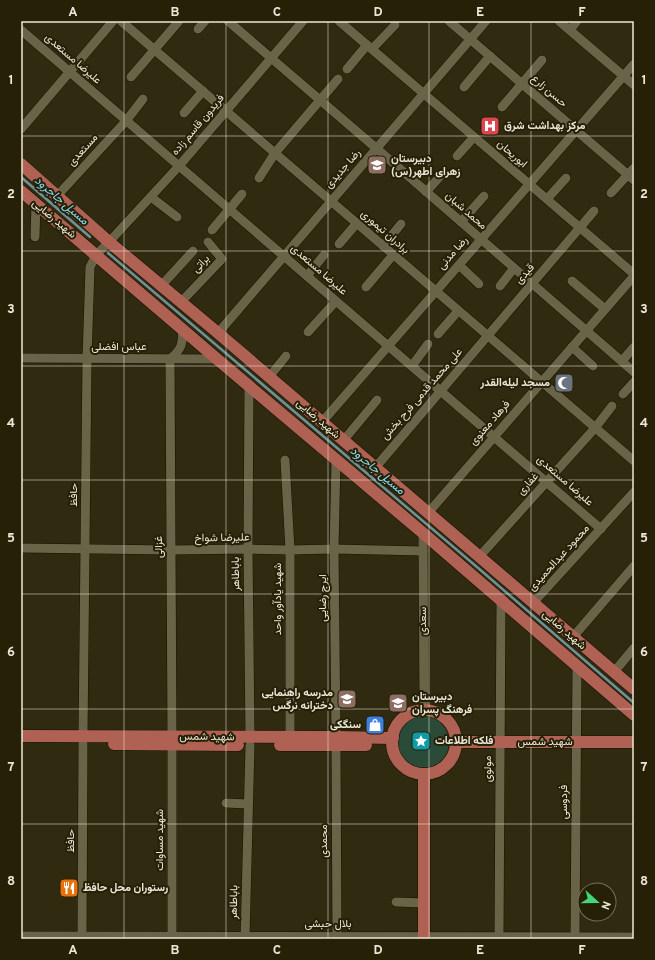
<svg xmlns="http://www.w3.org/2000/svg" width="655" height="960" viewBox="0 0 655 960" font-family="Overpass,Vazirmatn,sans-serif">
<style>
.green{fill:#2a4b38}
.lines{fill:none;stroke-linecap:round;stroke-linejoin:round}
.stream{stroke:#6d9297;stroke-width:2.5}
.minor-casing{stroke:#181200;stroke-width:10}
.major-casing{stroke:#181200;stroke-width:13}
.minor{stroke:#696348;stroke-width:9}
.major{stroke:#af6153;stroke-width:12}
.grid{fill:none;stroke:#ebe7d8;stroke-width:1;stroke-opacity:0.55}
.labels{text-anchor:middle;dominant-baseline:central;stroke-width:4;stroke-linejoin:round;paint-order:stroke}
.street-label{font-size:11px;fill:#ebe7d8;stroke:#262007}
.poi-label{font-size:11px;font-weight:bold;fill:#ebe7d8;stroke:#262007;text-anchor:start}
.water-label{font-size:12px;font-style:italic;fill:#84def4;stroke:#262007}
.neatline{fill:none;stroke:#ebe7d8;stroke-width:1.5}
.grid-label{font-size:13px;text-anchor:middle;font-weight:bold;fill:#ebe7d8}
</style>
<rect width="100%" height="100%" fill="#302a11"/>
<!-- green -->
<circle class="green" cx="423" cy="742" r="26"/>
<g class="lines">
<!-- stream -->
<g class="stream">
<polyline points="21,177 90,237"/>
<polyline points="108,253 477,567 634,703"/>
</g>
<!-- minor casing -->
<g class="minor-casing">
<g id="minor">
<polyline points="121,21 634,461"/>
<polyline points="228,21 376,148 634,372"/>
<polyline points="339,21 634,274"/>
<polyline points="449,21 634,180"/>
<polyline points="559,21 634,85"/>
<polyline points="198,29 205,21"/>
<polyline points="21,30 601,529"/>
<polyline points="570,30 577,21"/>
<polyline points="372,49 395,25"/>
<polyline points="347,69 367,45"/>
<polyline points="131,77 179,21"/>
<polyline points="464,87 490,56"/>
<polyline points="502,107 542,60"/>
<polyline points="184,113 203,91"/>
<polyline points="21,129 113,21"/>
<polyline points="457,156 474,137"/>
<polyline points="259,178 275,153 338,79"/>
<polyline points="426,192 443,173"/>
<polyline points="611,193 634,168"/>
<polyline points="57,196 126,121 143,99"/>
<polyline points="151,197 177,217"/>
<polyline points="547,199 566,178"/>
<polyline points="461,222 484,196"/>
<polyline points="212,230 242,194"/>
<polyline points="35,237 36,203"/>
<polyline points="339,244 357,223"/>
<polyline points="383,246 401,224"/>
<polyline points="459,265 479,284"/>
<polyline points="307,276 324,255"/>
<polyline points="572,281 605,309"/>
<polyline points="161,286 193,251"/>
<polyline points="500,286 514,268"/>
<polyline points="366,287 393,255"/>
<polyline points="181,302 222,259 208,242"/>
<polyline points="308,332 336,301"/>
<polyline points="218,333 486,21"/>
<polyline points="438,334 458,311"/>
<polyline points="572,347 593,366"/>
<polyline points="21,358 217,359"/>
<polyline points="622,361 634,347"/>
<polyline points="412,366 428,344"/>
<polyline points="269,377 286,356"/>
<polyline points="249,386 248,549 250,737"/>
<polyline points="623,394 634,382"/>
<polyline points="322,422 634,64"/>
<polyline points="343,441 377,400"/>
<polyline points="285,460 290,550 290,737"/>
<polyline points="375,468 594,211"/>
<polyline points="428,513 634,276"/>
<polyline points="423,533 424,710"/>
<polyline points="21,548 171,550 248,549 290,550 334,549 423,551"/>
<polyline points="479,557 595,428 612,406"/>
<polyline points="533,603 634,492"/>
<polyline points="573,637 634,566"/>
<polyline points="614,672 634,648"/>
<polyline points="83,736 87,359 90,267 96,255 109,242 179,166 303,21"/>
<path d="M172 736 170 359C181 350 184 343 182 329"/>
<polyline points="336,737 334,549 336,460"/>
<polyline points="172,745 172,939"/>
<polyline points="336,746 337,939"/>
<polyline points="226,803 248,804"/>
<polyline points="396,902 424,903"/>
<polyline points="21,936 634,937"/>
<polyline points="82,939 83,744"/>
<polyline points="245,939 250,745"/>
<polyline points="499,939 501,600"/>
<polyline points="575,939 577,665"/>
</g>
</g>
<!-- major casing -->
<g class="major-casing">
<g id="major">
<polyline points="21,164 109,242 218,333 634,689"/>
<polyline points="21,191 217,359 423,533 634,715"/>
<circle cx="424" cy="742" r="32"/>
<polyline points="21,736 336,737 393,738"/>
<polyline points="456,742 634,742"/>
<polyline points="114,744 238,745"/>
<polyline points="280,745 366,745"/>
<polyline points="424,939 424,774"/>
</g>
</g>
<!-- minor -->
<use href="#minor" class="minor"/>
<!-- major -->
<use href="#major" class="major"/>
</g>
<!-- grid -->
<path class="grid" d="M124 21V939M226 21V939M328 21V939M429 21V939M531 21V939M21 136H634M21 251H634M21 366H634M21 480H634M21 594H634M21 709H634M21 824H634"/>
<!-- icons -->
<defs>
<g id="hospital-square" transform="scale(1)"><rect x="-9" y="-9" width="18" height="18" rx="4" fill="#e0444e" stroke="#262007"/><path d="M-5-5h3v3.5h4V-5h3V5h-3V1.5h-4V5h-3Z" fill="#fff"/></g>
<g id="school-square" transform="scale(1)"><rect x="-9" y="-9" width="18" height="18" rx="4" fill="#8d6e63" stroke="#262007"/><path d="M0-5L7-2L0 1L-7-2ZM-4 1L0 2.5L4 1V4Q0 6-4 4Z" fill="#fff"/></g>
<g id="mosque-square" transform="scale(1)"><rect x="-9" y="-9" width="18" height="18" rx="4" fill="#6b7280" stroke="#262007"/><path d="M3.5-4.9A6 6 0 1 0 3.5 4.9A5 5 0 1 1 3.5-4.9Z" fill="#fff"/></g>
<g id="shop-square" transform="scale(1)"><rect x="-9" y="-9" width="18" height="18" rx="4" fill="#3f7fe0" stroke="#262007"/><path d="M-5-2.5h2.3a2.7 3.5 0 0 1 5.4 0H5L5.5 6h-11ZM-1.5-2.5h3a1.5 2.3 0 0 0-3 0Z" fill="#fff"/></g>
<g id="sight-square" transform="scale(1)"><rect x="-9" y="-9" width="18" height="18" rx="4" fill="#0f9aa8" stroke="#262007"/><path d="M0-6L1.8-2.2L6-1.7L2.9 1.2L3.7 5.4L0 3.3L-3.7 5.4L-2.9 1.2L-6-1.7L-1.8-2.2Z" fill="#fff"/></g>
<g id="restaurant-square" transform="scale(1)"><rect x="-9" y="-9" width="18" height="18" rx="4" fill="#e8710a" stroke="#262007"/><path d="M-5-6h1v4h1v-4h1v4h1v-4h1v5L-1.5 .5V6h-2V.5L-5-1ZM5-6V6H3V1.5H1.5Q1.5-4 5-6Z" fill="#fff"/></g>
</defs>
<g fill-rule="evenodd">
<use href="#hospital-square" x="490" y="126"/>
<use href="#school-square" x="377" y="165"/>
<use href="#mosque-square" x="564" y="383"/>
<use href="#school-square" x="347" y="699"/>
<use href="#school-square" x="398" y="703"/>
<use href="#shop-square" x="375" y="725"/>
<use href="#sight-square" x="421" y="741"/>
<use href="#restaurant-square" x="69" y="888"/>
</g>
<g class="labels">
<!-- street labels -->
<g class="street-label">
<text transform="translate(73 59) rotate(41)">علیرضا مستعدی</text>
<text transform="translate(549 91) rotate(41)">حسن زارع</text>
<text transform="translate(198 125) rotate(-50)">فریدون قاسم زاده</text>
<text transform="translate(83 150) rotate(-48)">مستعدی</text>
<text transform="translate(512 154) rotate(41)">ابوریحان</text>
<text transform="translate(343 169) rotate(-49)">رضا جدیدی</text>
<text transform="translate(466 211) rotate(41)">محمد شبان</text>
<text transform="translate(54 219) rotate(40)">شهید رضایی</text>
<text transform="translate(385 232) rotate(41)">برادران تیموری</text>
<text transform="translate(453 253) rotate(-49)">رضا مدنی</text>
<text transform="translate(201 264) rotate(-47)">براتی</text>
<text transform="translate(319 270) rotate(41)">علیرضا مستعدی</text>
<text transform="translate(525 274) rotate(-49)">قیدی</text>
<text x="119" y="347">عباس افضلی</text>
<text transform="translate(422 394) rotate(-49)">علی محمد قدمی فرح بخش</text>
<text transform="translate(318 419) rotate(41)">شهید رضایی</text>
<text transform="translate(490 423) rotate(-49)">فرهاد معنوی</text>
<text transform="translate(565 481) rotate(41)">علیرضا مستعدی</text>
<text transform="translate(528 484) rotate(-48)">غفاری</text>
<text transform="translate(74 495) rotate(-90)">حافظ</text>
<text transform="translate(222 538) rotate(-1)">علیرضا شواخ</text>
<text transform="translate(159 547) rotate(-90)">غزالی</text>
<text transform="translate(559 558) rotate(-48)">محمود عبدالحمیدی</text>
<text transform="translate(236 574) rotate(-91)">باباطاهر</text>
<text transform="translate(323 598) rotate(-90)">ایرج رضایی</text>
<text transform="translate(278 599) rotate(-90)">شهید یادآور واحد</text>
<text transform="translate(423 621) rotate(-90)">سعدی</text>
<text transform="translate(564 630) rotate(41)">شهید رضایی</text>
<text transform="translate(207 737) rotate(1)">شهید شمس</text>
<text x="545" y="742">شهید شمس</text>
<text transform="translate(488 769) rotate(-90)">مولوی</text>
<text transform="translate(564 802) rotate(-90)">فردوسی</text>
<text transform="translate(160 840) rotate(-90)">شهید مساوات</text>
<text transform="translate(71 841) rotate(-90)">حافظ</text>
<text transform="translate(324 841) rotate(-90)">محمدی</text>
<text transform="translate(234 902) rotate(-89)">باباطاهر</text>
<text x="328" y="924">بلال حبشی</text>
</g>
<!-- poi labels -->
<g class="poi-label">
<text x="504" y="126">مرکز بهداشت شرق</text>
<text x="391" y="159">دبیرستان<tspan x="391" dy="13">زهرای اطهر(س)</tspan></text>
<text x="550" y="383" text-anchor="end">مسجد لیله‌القدر</text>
<text x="333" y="693" text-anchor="end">مدرسه راهنمایی<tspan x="333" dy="13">دخترانه نرگس</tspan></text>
<text x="412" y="697">دبیرستان<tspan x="412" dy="13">فرهنگ پسران</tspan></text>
<text x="361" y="725" text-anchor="end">سنگکی</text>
<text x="435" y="741">فلکه اطلاعات</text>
<text x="83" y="888">رستوران محل حافظ</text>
</g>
<!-- water labels -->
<g class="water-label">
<text transform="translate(61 201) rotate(41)">مسیل جاجرود</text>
<text transform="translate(377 471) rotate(40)">مسیل جاجرود</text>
</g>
</g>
<!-- border -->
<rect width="655" height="960" fill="none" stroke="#262007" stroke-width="44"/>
<!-- north arrow -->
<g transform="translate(597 902) rotate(111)"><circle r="19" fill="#262007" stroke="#75705b"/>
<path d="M0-3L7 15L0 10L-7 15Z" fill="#44d77a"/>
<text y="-6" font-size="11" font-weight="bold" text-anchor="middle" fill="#ebe7d8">N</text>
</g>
<rect x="22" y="22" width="611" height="916" class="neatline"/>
<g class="grid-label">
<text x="73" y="16">A</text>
<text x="175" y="16">B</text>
<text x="277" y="16">C</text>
<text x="378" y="16">D</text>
<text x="480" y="16">E</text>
<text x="582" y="16">F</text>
<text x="11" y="84">1</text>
<text x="644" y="84">1</text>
<text x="11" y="198">2</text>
<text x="644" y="198">2</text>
<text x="11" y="313">3</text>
<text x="644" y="313">3</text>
<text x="11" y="427">4</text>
<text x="644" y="427">4</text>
<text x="11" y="542">5</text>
<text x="644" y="542">5</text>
<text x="11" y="656">6</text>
<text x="644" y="656">6</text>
<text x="11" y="771">7</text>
<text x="644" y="771">7</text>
<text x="11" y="885">8</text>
<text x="644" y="885">8</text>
<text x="73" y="954">A</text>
<text x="175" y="954">B</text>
<text x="277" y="954">C</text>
<text x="378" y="954">D</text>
<text x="480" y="954">E</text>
<text x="582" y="954">F</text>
</g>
</svg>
